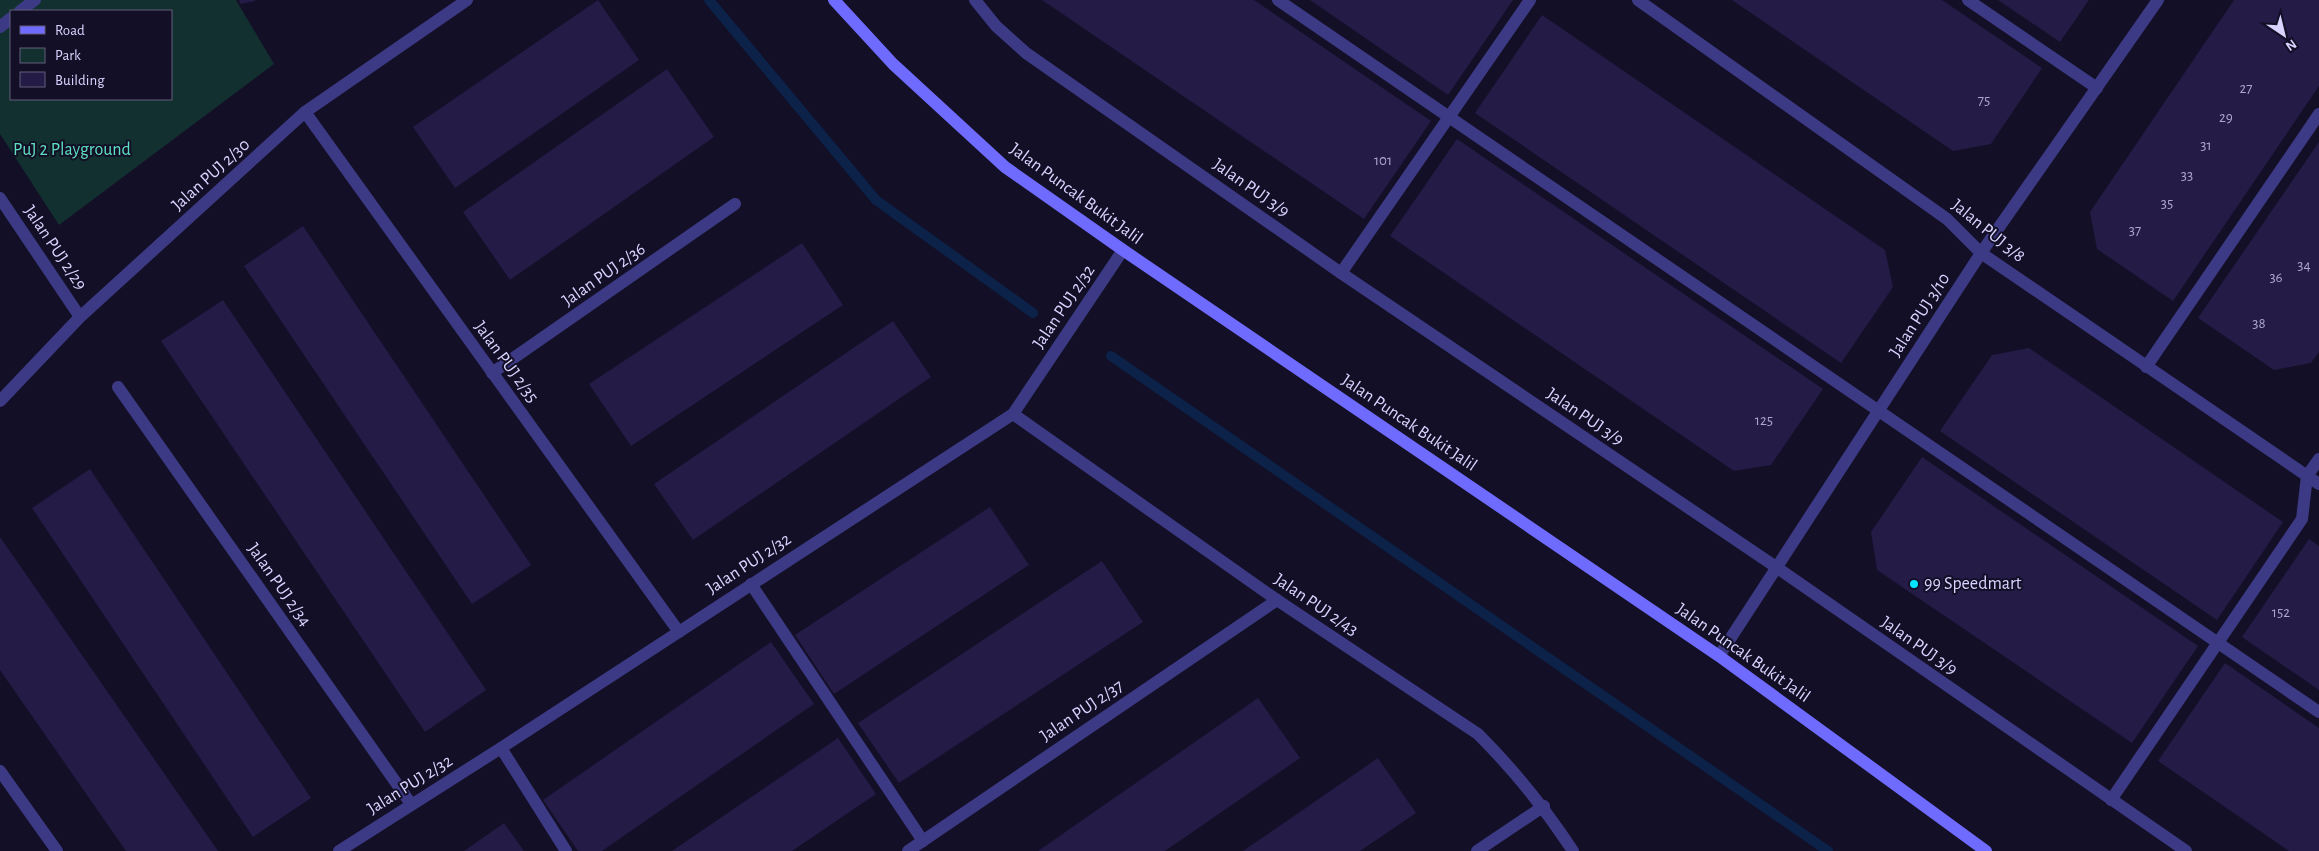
<svg xmlns="http://www.w3.org/2000/svg" width="2319" height="851" viewBox="0 0 2319 851" font-family="'Alegreya Sans',sans-serif">
<style>
.green{fill:#12302f;fill-rule:evenodd}
.lines{fill:none;stroke-linecap:round;stroke-linejoin:round}
.stream{stroke:#0c2248;stroke-width:10}
.building{fill:#241b47}
.lane{stroke:#3d3a85;stroke-width:12}
.street{stroke:#3d3a85;stroke-width:12}
.secondary{stroke:#6f6bff;stroke-width:12}
.poi-dot{fill:#00e5ff;stroke:#130f26;stroke-width:2}
.labels{text-anchor:middle;dominant-baseline:central;stroke-width:4;stroke-linejoin:round;paint-order:stroke}
.number-label{font-size:15px;fill:#aca6d1}
.park-label{font-size:18px;fill:#5fe0c0;stroke:#130f26}
.street-label{font-size:18px;fill:#d9d4ff;stroke:#130f26}
.poi-label{font-size:18px;fill:#d9d4ff;stroke:#130f26;text-anchor:start}
</style>
<rect width="100%" height="100%" fill="#130f26"/>
<!-- green -->
<path class="green" d="M0 0H236L274 64 59 225 0 134ZM11 11H171V99H11Z"/>
<g class="lines">
<!-- stream -->
<g class="stream">
<polyline points="709,0 876,200 1033,313"/>
<polyline points="1111,356 1828,851"/>
</g>
</g>
<!-- building -->
<g class="building">
<polygon points="239,0 255,0 255,1 240,4"/>
<polygon points="598,0 639,60 455,188 413,127"/>
<polygon points="1042,0 1254,0 1431,121 1364,219"/>
<polygon points="1310,0 1513,0 1448,95"/>
<polygon points="1732,0 1942,0 2042,68 1991,144 1953,151"/>
<polygon points="1998,0 2089,0 2060,42"/>
<polygon points="2234,0 2319,0 2319,86 2173,301 2097,249 2090,212"/>
<polygon points="1542,15 1885,250 1893,287 1841,363 1475,113"/>
<polygon points="667,69 714,137 510,280 463,212"/>
<polygon points="1457,139 1823,389 1771,465 1734,471 1390,236"/>
<polygon points="2319,142 2319,352 2311,363 2274,370 2198,318"/>
<polygon points="303,226 531,565 472,604 244,266"/>
<polygon points="802,243 843,305 631,446 589,384"/>
<polygon points="223,300 486,690 425,732 161,341"/>
<polygon points="893,321 931,377 693,540 654,484"/>
<polygon points="2029,348 2283,522 2217,620 1940,431 1992,355"/>
<polygon points="1922,457 2198,646 2132,743 1877,570 1871,532"/>
<polygon points="90,469 311,798 253,837 32,508"/>
<polygon points="990,507 1029,565 834,694 795,635"/>
<polygon points="0,537 218,851 126,851 0,670"/>
<polygon points="2309,539 2319,546 2319,690 2242,637"/>
<polygon points="1102,561 1143,622 899,783 858,723"/>
<polygon points="771,642 814,704 602,851 578,851 543,800"/>
<polygon points="2225,663 2319,728 2319,851 2289,851 2158,761"/>
<polygon points="1258,698 1300,758 1165,851 1038,851"/>
<polygon points="838,738 876,794 792,851 672,851"/>
<polygon points="1378,758 1416,813 1360,851 1243,851"/>
<polygon points="504,823 524,851 464,851"/>
</g>
<g class="lines">
<!-- lane -->
<g class="lane">
<polyline points="1278,0 2319,712"/>
<polyline points="1968,0 2097,88"/>
<polyline points="1341,273 1530,0"/>
<polyline points="2146,367 2319,114"/>
<polyline points="751,584 923,841"/>
<polyline points="501,748 566,851"/>
<polyline points="2111,800 2302,519 2307,476"/>
</g>
<!-- street -->
<g class="street">
<polyline points="975,0 996,26 1026,53 1341,273 1776,567 2186,851"/>
<polyline points="1638,0 1947,219 1981,253 2319,484"/>
<polyline points="20,11 35,0"/>
<polyline points="0,27 11,18"/>
<polyline points="305,112 679,632"/>
<polyline points="0,198 80,317"/>
<polyline points="492,373 735,204"/>
<polyline points="118,387 411,804"/>
<polyline points="0,401 80,317 305,112 467,0"/>
<path d="M1013 414 1277 600 1478 734C1515 771 1544 807 1573 851"/>
<polyline points="2307,476 2319,459"/>
<polyline points="1719,656 1981,253 2158,0"/>
<polyline points="0,771 57,851"/>
<polyline points="339,851 501,748 1013,414 1123,250"/>
<polyline points="908,851 1277,600"/>
<polyline points="1477,851 1544,806"/>
</g>
<!-- secondary -->
<polyline class="secondary" points="834,0 893,64 1005,167 1123,250 1719,656 1986,851"/>
</g>
<!-- markers -->
<circle class="poi-dot" cx="1914" cy="584" r="5"/>
<g class="labels">
<!-- number labels -->
<g class="number-label">
<text x="2246" y="88">27</text>
<text x="1984" y="100">75</text>
<text x="2226" y="117">29</text>
<text x="2206" y="145">31</text>
<text x="1383" y="160">101</text>
<text x="2187" y="175">33</text>
<text x="2167" y="203">35</text>
<text x="2135" y="230">37</text>
<text x="2304" y="265">34</text>
<text x="2276" y="277">36</text>
<text x="2259" y="323">38</text>
<text x="1764" y="420">125</text>
<text x="2281" y="612">152</text>
</g>
<!-- park labels -->
<g class="park-label">
<text x="72" y="150">PuJ 2 Playground</text>
</g>
<!-- street labels -->
<g class="street-label">
<text transform="translate(211 175) rotate(-42)">Jalan PUJ 2/30</text>
<text transform="translate(1251 188) rotate(35)">Jalan PUJ 3/9</text>
<text transform="translate(1076 194) rotate(36)">Jalan Puncak Bukit Jalil</text>
<text transform="translate(1988 231) rotate(39)">Jalan PUJ 3/8</text>
<text transform="translate(55 248) rotate(56)">Jalan PUJ 2/29</text>
<text transform="translate(604 275) rotate(-35)">Jalan PUJ 2/36</text>
<text transform="translate(1064 307) rotate(-56)">Jalan PUJ 2/32</text>
<text transform="translate(1920 315) rotate(-57)">Jalan PUJ 3/10</text>
<text transform="translate(506 362) rotate(54)">Jalan PUJ 2/35</text>
<text transform="translate(1585 417) rotate(34)">Jalan PUJ 3/9</text>
<text transform="translate(1409 423) rotate(34)">Jalan Puncak Bukit Jalil</text>
<text transform="translate(749 564) rotate(-33)">Jalan PUJ 2/32</text>
<text transform="translate(279 585) rotate(55)">Jalan PUJ 2/34</text>
<text transform="translate(1316 605) rotate(34)">Jalan PUJ 2/43</text>
<text transform="translate(1919 646) rotate(35)">Jalan PUJ 3/9</text>
<text transform="translate(1743 653) rotate(35)">Jalan Puncak Bukit Jalil</text>
<text transform="translate(1082 711) rotate(-34)">Jalan PUJ 2/37</text>
<text transform="translate(410 785) rotate(-32)">Jalan PUJ 2/32</text>
</g>
<!-- poi labels -->
<g class="poi-label">
<text x="1924" y="584">99 Speedmart</text>
</g>
</g>
<!-- legend -->
<rect x="10" y="10" width="162" height="90" fill="#130f26" stroke="#625e7d"/>
<rect x="20" y="26" width="25" height="8" fill="#6f6bff" stroke="#625e7d"/>
<text x="55" y="35" font-size="15" fill="#d9d4ff">Road</text>
<rect x="20" y="48" width="25" height="15" fill="#12302f" stroke="#625e7d"/>
<text x="55" y="60" font-size="15" fill="#d9d4ff">Park</text>
<rect x="20" y="72" width="25" height="15" fill="#241b47" stroke="#625e7d"/>
<text x="55" y="85" font-size="15" fill="#d9d4ff">Building</text>
<!-- north arrow -->
<g transform="translate(2284 35) rotate(145)" stroke="#130f26" stroke-width="4" paint-order="stroke">
<path d="M0-4L9 19L0 12L-9 19Z" fill="#d9d4ff"/>
<text y="-8" font-size="14" font-weight="bold" text-anchor="middle" fill="#d9d4ff">N</text>
</g>
</svg>
